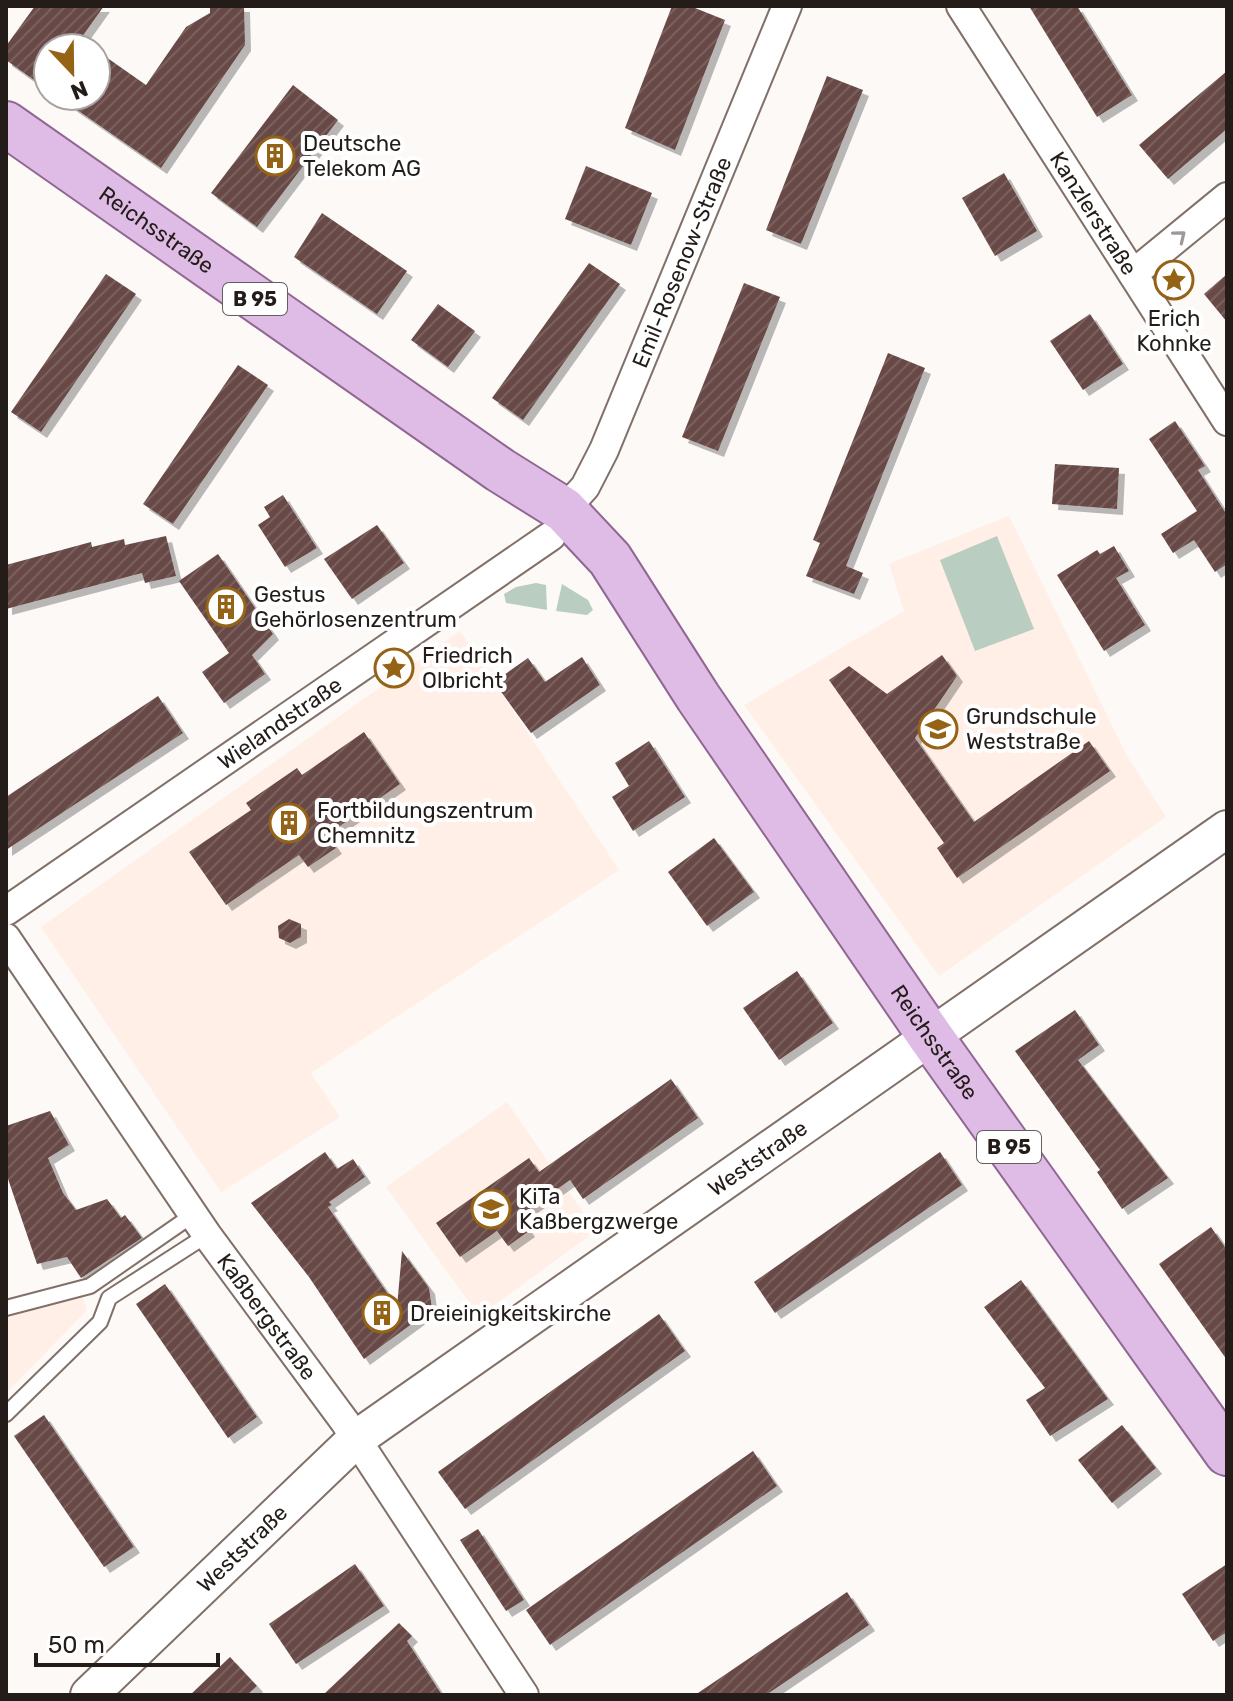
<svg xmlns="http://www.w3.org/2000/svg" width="1233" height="1701" viewBox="0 0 1233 1701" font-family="Rubik,sans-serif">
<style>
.built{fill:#ffefe7}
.grass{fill:#b9cec0}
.building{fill:url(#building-hatch);filter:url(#shadow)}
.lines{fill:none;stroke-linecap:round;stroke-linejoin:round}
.service-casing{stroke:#807068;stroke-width:18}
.minor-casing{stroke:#807068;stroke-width:32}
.tertiary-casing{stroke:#807068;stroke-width:40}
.primary-casing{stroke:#906793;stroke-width:48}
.service{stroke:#fff;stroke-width:14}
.minor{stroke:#fff;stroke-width:28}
.tertiary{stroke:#fff;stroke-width:36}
.primary{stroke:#dfbce5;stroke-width:44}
.oneway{stroke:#9c9998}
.labels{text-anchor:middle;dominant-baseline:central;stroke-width:8;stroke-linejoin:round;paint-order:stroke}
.shield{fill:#fff;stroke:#65605e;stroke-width:2}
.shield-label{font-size:20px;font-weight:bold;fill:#231c19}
.poi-label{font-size:22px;fill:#231c19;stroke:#fff;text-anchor:start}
.street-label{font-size:22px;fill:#231c19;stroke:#fff}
</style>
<defs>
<pattern id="building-hatch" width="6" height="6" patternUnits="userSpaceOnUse" patternTransform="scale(2)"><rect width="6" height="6" fill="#684a46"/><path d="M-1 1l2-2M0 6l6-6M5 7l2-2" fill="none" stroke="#79615d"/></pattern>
<filter id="shadow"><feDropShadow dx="6" dy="6" stdDeviation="0" flood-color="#0004"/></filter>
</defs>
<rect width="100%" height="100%" fill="#fcf9f7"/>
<!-- built -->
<g class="built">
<polygon points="1009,516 1126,754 1166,817 939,976 744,705 904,611 889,564"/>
<polygon points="460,631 619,870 311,1073 340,1117 221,1192 41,927"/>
<polygon points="507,1102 596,1231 479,1316 386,1187"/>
<polygon points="81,1294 87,1310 6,1393 6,1318"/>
</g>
<!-- grass -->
<g class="grass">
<polygon points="997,536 1034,629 975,651 940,560"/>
<polygon points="536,583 546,585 547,610 506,603 504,594 516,587"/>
<polygon points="562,584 588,600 593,610 587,615 556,611"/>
</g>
<!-- building -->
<g class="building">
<polygon points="35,6 104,6 74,48 48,48 48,90 6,60 6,46"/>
<polygon points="210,6 244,6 245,45 161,168 57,96 96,96 96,50 146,85 186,27 210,13"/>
<polygon points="672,6 690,6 725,20 675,150 625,128"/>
<polygon points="1029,6 1077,6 1132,95 1097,117"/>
<polygon points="1227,71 1227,129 1168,179 1139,145"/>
<polygon points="827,76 863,90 801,244 766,230"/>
<polygon points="293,85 338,120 257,227 211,193"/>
<polygon points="586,166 652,193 631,245 565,219"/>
<polygon points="1004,173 1037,231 995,256 962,198"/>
<polygon points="322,213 407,271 377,314 294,257"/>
<polygon points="589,263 620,284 523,420 492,398"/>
<polygon points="106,274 136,294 41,432 11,412"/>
<polygon points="1227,274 1227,322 1204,294"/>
<polygon points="744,283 780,297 718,451 682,437"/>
<polygon points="438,304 475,331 448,367 411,340"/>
<polygon points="1090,314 1123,364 1083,390 1050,341"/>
<polygon points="888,353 925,368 846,566 863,573 854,594 806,576 820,543 813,540"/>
<polygon points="238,365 268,385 173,524 143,504"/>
<polygon points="1175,421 1205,466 1198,470 1227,515 1227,564 1215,572 1194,540 1173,553 1161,534 1197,511 1149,439"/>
<polygon points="1055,464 1119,468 1117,509 1052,504"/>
<polygon points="283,495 317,548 285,567 258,525 270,517 264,507"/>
<polygon points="377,525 404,563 352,599 324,559"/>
<polygon points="166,536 176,576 145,583 142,573 6,609 6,565 91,542 92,547 124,539 125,545"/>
<polygon points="1114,546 1129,571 1116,578 1145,625 1104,651 1057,575 1097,550 1100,554"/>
<polygon points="218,554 273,634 252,655 265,674 224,703 202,672 229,653 179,581"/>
<polygon points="942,655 957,676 915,738 974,822 1089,741 1110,771 957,878 937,848 944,843 829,680 849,666 887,694"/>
<polygon points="582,657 600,685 531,733 494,682 528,658 545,682"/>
<polygon points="158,696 183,733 6,850 6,797"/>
<polygon points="364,732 400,784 327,835 336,848 308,867 299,855 226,905 189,852 251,810 246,803 297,768 302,775"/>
<polygon points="649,741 685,797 633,831 612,797 629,786 615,763"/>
<polygon points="714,838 754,892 707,926 668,872"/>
<polygon points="289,919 301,924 301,937 290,943 279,938 278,926"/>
<polygon points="797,971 833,1023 779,1060 743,1008"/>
<polygon points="1075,1010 1099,1045 1078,1060 1168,1178 1122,1209 1097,1172 1100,1170 1015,1051"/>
<polygon points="671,1079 698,1118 583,1199 570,1180 519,1216 529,1231 508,1246 497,1231 460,1257 436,1223 529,1158 539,1172"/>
<polygon points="50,1111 69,1145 48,1158 63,1193 76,1210 107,1199 121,1218 125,1215 142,1238 81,1278 67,1257 37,1264 6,1173 6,1126"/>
<polygon points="325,1152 337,1169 353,1159 365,1177 329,1202 332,1205 328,1207 397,1307 402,1251 429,1288 432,1309 364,1359 309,1277 251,1203"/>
<polygon points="940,1152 962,1185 775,1313 754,1282"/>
<polygon points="1211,1227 1227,1250 1227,1360 1159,1264"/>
<polygon points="1021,1280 1108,1399 1050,1436 1026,1400 1045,1388 984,1307"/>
<polygon points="165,1284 257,1417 228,1438 136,1304"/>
<polygon points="659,1314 685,1351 465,1509 438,1472"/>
<polygon points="44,1415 134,1547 104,1567 14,1436"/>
<polygon points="1122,1425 1156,1468 1112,1503 1078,1460"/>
<polygon points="753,1451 777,1486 550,1645 526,1610"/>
<polygon points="478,1529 524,1600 506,1611 460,1540"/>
<polygon points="355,1564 384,1606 296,1664 269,1624"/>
<polygon points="1227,1564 1227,1632 1213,1641 1182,1594"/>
<polygon points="847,1592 869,1625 766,1695 695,1695"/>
<polygon points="399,1623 412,1636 407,1641 442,1695 323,1695"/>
<polygon points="230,1657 257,1686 247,1695 190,1695"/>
</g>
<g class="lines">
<!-- service casing -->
<g class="service-casing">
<g id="service">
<polyline points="6,1308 90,1286 194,1214"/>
<polyline points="6,1414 100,1322 109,1298 207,1235"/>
</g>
</g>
<!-- minor casing -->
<g class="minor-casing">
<g id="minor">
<path id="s1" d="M961 6 1227 421"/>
<polyline points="1133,274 1227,197"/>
<path id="s2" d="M564 510 585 487 604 450 787 6"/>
<path id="s3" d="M6 911 551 536"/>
<path id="s4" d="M6 938 207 1235 345 1422 524 1695"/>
</g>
</g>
<!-- tertiary casing -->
<g class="tertiary-casing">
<g id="tertiary">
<path id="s5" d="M89 1695 356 1439 1227 829"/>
</g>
</g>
<!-- primary casing -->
<g class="primary-casing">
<g id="primary">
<path id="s6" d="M6 124 500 470 564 510 610 559 698 697 930 1036 1227 1453"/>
</g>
</g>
<!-- service -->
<use href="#service" class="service"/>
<!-- minor -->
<use href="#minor" class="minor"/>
<!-- tertiary -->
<use href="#tertiary" class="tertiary"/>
<!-- primary -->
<use href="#primary" class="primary"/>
</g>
<!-- one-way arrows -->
<defs><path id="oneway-chevron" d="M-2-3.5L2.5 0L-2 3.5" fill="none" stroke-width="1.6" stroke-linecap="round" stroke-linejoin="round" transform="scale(2)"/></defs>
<use class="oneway" href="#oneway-chevron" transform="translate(1180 236) rotate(-39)"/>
<!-- icons -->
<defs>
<g id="building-ring" transform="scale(2)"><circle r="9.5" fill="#fff" stroke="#956315" stroke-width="1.5"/><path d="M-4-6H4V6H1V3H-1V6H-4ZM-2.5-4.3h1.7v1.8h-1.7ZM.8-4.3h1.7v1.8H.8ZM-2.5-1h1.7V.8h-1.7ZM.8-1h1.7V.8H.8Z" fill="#956315"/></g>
<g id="sight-ring" transform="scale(2)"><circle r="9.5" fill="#fff" stroke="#956315" stroke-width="1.5"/><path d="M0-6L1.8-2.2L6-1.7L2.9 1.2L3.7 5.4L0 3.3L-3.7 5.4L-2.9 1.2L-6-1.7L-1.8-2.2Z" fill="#956315"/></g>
<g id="school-ring" transform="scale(2)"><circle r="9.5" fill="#fff" stroke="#956315" stroke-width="1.5"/><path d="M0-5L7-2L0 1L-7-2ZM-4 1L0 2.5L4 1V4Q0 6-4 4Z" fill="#956315"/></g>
</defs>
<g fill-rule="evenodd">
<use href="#building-ring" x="275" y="156"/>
<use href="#sight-ring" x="1174" y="280"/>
<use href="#building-ring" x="226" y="607"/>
<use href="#sight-ring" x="394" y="668"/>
<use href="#school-ring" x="938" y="729"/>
<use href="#building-ring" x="289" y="823"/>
<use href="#school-ring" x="491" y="1209"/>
<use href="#building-ring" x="382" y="1313"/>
</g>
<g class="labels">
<!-- shield labels -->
<g class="shield">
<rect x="223" y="283" width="64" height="32" rx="6"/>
<rect x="977" y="1131" width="64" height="32" rx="6"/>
</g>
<g class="shield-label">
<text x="255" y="299">B 95</text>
<text x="1009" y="1147">B 95</text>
</g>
<!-- poi labels -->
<g class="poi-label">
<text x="303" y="143">Deutsche<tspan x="303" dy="25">Telekom AG</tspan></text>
<text x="1174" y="318" text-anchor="middle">Erich<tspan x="1174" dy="25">Kohnke</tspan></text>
<text x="254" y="594">Gestus<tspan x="254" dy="25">Gehörlosenzentrum</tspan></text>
<text x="422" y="655">Friedrich<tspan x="422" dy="25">Olbricht</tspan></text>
<text x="966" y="716">Grundschule<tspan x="966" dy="25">Weststraße</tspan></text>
<text x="317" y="810">Fortbildungszentrum<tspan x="317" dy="25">Chemnitz</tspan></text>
<text x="519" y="1196">KiTa<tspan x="519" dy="25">Kaßbergzwerge</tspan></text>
<text x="410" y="1313">Dreieinigkeitskirche</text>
</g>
<!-- street labels -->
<g class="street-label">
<text stroke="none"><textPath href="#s1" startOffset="246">Kanzlerstraße</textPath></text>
<text stroke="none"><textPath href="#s6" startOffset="184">Reichsstraße</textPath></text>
<text stroke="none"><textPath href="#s2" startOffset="276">Emil-Rosenow-Straße</textPath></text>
<text stroke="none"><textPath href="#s3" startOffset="332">Wielandstraße</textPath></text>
<text stroke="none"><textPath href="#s6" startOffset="1328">Reichsstraße</textPath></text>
<text stroke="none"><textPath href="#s5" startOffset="860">Weststraße</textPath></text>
<text stroke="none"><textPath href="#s4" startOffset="460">Kaßbergstraße</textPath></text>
<text stroke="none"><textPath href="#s5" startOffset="212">Weststraße</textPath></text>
</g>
</g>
<!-- border -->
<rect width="1233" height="1701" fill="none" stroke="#231c19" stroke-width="16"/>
<!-- north arrow -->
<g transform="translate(72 72) rotate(158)"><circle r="38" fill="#ffffff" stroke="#a7a4a3" stroke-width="2"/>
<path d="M0-6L14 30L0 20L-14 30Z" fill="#956315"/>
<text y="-12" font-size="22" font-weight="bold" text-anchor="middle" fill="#231c19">N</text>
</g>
<!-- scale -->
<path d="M36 1653v12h182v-12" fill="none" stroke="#231c19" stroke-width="4"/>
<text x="48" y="1653" font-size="24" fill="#231c19" stroke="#ffffff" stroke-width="6" paint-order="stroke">50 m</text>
</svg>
